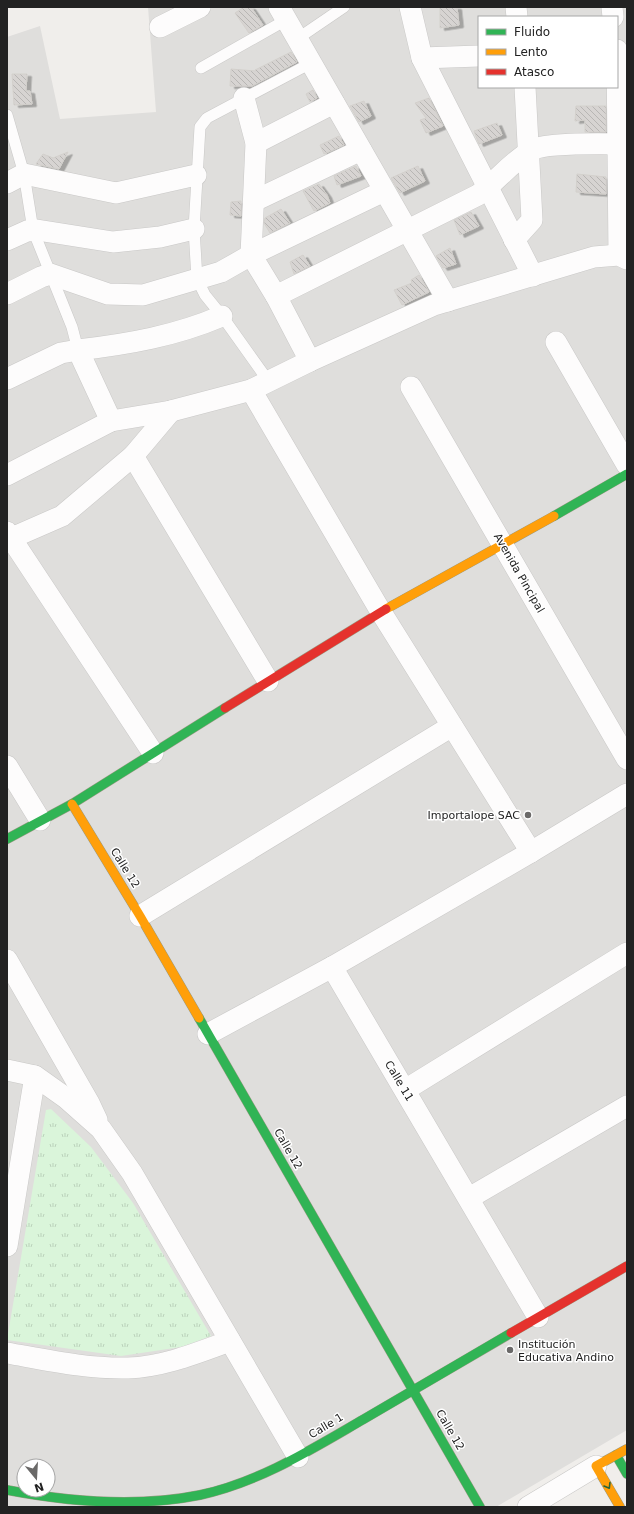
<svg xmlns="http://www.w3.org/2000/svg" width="634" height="1514" viewBox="0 0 634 1514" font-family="'DejaVu Sans',sans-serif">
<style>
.residential{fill:#dfdedc;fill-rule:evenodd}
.park{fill:url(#park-tufts)}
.building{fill:url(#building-back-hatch);stroke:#d3d0cc;filter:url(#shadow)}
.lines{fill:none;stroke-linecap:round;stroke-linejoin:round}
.lane-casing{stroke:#c9c8c7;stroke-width:12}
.street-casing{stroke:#c9c8c7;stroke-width:22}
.fast-casing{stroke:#999a82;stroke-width:10}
.slow-casing{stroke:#999a82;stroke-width:10}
.jam-casing{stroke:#999a82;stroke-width:10}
.lane{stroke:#fdfcfc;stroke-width:11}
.street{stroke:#fdfcfc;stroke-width:21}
.fast{stroke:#30b455;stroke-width:9}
.slow{stroke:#ff9f0a;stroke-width:9}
.jam{stroke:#e5322d;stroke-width:9}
.oneway{stroke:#286439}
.poi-dot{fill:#6a6968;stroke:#fff;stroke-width:1.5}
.labels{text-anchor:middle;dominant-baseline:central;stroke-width:3;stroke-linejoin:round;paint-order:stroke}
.street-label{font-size:11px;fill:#222;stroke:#fff}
.poi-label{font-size:11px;fill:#222;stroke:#fff;text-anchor:end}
</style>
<defs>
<pattern id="park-tufts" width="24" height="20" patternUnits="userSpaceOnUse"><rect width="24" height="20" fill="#daf5da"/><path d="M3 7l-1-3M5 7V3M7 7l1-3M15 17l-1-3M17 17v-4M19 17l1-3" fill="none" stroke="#bbd2bb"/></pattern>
<pattern id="building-back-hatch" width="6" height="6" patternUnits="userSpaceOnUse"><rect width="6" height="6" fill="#d7d4d2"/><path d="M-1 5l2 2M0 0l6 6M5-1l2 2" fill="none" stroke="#b8b6b4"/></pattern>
<filter id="shadow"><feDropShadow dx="4.5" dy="2.5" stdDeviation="0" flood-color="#0004"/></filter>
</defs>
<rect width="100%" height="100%" fill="#f0eeeb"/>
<!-- residential -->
<path class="residential" d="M148 7H627V1430L496 1507H7V37L40 26 60 119 156 112ZM479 17H617V87H479ZM24 1466H48V1490H24Z"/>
<!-- park -->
<polygon class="park" points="51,1109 91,1147 133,1203 211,1336 181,1347 121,1356 7,1340 46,1110"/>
<!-- building -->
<g class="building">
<polygon points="244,7 251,7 263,25 249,33 235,13"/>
<polygon points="440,7 457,7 459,25 440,28"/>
<polygon points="291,52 297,62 252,86 230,86 231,69 256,71 255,70"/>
<polygon points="12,74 27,74 26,91 30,91 32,104 14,105"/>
<polygon points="313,90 317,98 310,102 306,94"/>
<polygon points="429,98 443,126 426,133 420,120 426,118 415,103"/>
<polygon points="364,101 371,116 359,122 350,106"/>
<polygon points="576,106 606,106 606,132 585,132 585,120 575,121"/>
<polygon points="497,123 502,135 479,144 474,131"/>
<polygon points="339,136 344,145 324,154 320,145"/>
<polygon points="68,152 59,169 36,164 43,154 53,158"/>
<polygon points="356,166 361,176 337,185 334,176"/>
<polygon points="418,166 425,181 400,193 391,178"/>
<polygon points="577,174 606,177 606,194 576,192"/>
<polygon points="319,184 327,195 330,203 314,211 303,191"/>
<polygon points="241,201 241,216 230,215 231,202"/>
<polygon points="281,209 290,223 270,233 264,223 265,218"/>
<polygon points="471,212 479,226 460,235 454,220"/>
<polygon points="450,248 456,264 443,268 436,256"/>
<polygon points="303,255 310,266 294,274 290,262"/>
<polygon points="419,275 429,292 402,305 394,290 412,283 411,280"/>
</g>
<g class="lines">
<!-- lane casing -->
<g class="lane-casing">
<g id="lane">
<polyline points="297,39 344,7"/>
<polyline points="201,68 286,20"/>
<polyline points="7,115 24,174 33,230 72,327 78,350"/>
<polyline points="269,382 222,316 205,295 197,279 194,229 200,127 207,118 311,63"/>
</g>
</g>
<!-- street casing -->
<g class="street-casing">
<g id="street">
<polyline points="279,7 448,301"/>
<polyline points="410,7 422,58 533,276"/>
<polyline points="516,7 517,17"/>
<polyline points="612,7 613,17"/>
<polyline points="160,27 200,7"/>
<polyline points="617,50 619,255"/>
<polyline points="422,58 479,56"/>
<polyline points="244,98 256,143 251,255 276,296"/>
<polyline points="256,143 334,103"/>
<polyline points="7,183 24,174 116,193 196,175"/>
<polyline points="254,201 361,150"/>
<polyline points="7,240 27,231 37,230 113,242 160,237 194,229"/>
<polyline points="514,240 532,220 525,87"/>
<polyline points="7,294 41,277 50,274 108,294 143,295 221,272 251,255 384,191"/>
<polyline points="556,342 627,465"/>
<path d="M78 350C129 344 175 336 222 316"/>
<path d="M310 361 276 296 478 195C497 181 511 162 532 150 546 142 608 144 627 144"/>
<polyline points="7,379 61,353 78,350 111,421"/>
<polyline points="411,387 627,759"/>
<polyline points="251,390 381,612 531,852"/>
<polyline points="171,411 133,456 268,681"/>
<polyline points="7,475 111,421 171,411 251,390 310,361 434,305 594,257 619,255 627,259"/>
<polyline points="7,532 153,753"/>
<polyline points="7,540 62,516 133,456"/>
<polyline points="7,766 40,820"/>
<polyline points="140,916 452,726"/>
<polyline points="7,960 89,1103 97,1120"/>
<polyline points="332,967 531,852 627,794"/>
<polyline points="208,1034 332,967 538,1317"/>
<polyline points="7,1070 35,1076 66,1098 101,1129 132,1173 298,1457"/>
<polyline points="405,1090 627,953"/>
<polyline points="469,1198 627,1106"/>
<polyline points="7,1246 35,1076"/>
<path d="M7 1353C47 1360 88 1369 128 1368 163 1367 197 1353 230 1341"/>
<polyline points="528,1507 596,1466"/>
</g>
</g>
<!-- fast casing -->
<g class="fast-casing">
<g id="fast">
<polyline points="554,516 627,474"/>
<polyline points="7,839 72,804 225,708"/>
<polyline points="199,1018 480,1507"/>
<polyline points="616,1455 627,1474"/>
<path d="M7 1490C70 1502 136 1508 200 1495 260 1482 312 1449 364 1419 413 1390 462 1362 511 1333"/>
</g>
</g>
<!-- slow casing -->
<g class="slow-casing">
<g id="slow">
<polyline points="386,609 554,516"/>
<polyline points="72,804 140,916 199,1018"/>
<polyline points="620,1507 596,1466 627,1449"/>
</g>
</g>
<!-- jam casing -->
<g class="jam-casing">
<g id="jam">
<polyline points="225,708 386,609"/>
<polyline points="511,1333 627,1266"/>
</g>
</g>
<!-- lane -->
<use href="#lane" class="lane"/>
<!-- street -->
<use href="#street" class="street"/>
<!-- fast -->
<use href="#fast" class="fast"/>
<!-- slow -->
<use href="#slow" class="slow"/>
<!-- jam -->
<use href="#jam" class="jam"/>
</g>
<!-- one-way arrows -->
<defs><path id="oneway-chevron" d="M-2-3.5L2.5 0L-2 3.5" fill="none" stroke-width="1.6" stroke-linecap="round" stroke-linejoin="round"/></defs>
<use class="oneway" href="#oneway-chevron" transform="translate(608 1486) rotate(59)"/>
<!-- markers -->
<g class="poi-dot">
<circle cx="528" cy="815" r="4"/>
<circle cx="510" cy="1350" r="4"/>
</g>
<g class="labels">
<!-- street labels -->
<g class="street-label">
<text transform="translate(519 573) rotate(60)">Avenida Pincipal</text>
<text transform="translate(125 868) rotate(58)">Calle 12</text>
<text transform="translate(399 1081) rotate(59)">Calle 11</text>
<text transform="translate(288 1149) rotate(60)">Calle 12</text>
<text transform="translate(326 1426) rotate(-31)">Calle 1</text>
<text transform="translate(450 1430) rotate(60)">Calle 12</text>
</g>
<!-- poi labels -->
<g class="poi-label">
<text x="520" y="815">Importalope SAC</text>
<text x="518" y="1344" text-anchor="start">Institución<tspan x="518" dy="13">Educativa Andino</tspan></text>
</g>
</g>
<!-- border -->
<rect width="634" height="1514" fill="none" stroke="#222222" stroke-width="16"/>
<!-- legend -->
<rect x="478" y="16" width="140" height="72" fill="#ffffff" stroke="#a7a7a7"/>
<rect x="486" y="29" width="20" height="6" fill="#30b455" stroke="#a7a7a7"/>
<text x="514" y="36" font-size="12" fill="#222222">Fluido</text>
<rect x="486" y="49" width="20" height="6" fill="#ff9f0a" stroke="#a7a7a7"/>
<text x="514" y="56" font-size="12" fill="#222222">Lento</text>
<rect x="486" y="69" width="20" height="6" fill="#e5322d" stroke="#a7a7a7"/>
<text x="514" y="76" font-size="12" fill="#222222">Atasco</text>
<!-- north arrow -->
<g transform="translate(36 1478) rotate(162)"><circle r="19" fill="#ffffff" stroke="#a7a7a7"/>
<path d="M0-3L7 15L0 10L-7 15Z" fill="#6a6968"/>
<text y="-6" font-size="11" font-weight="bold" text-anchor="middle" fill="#222222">N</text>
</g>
</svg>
